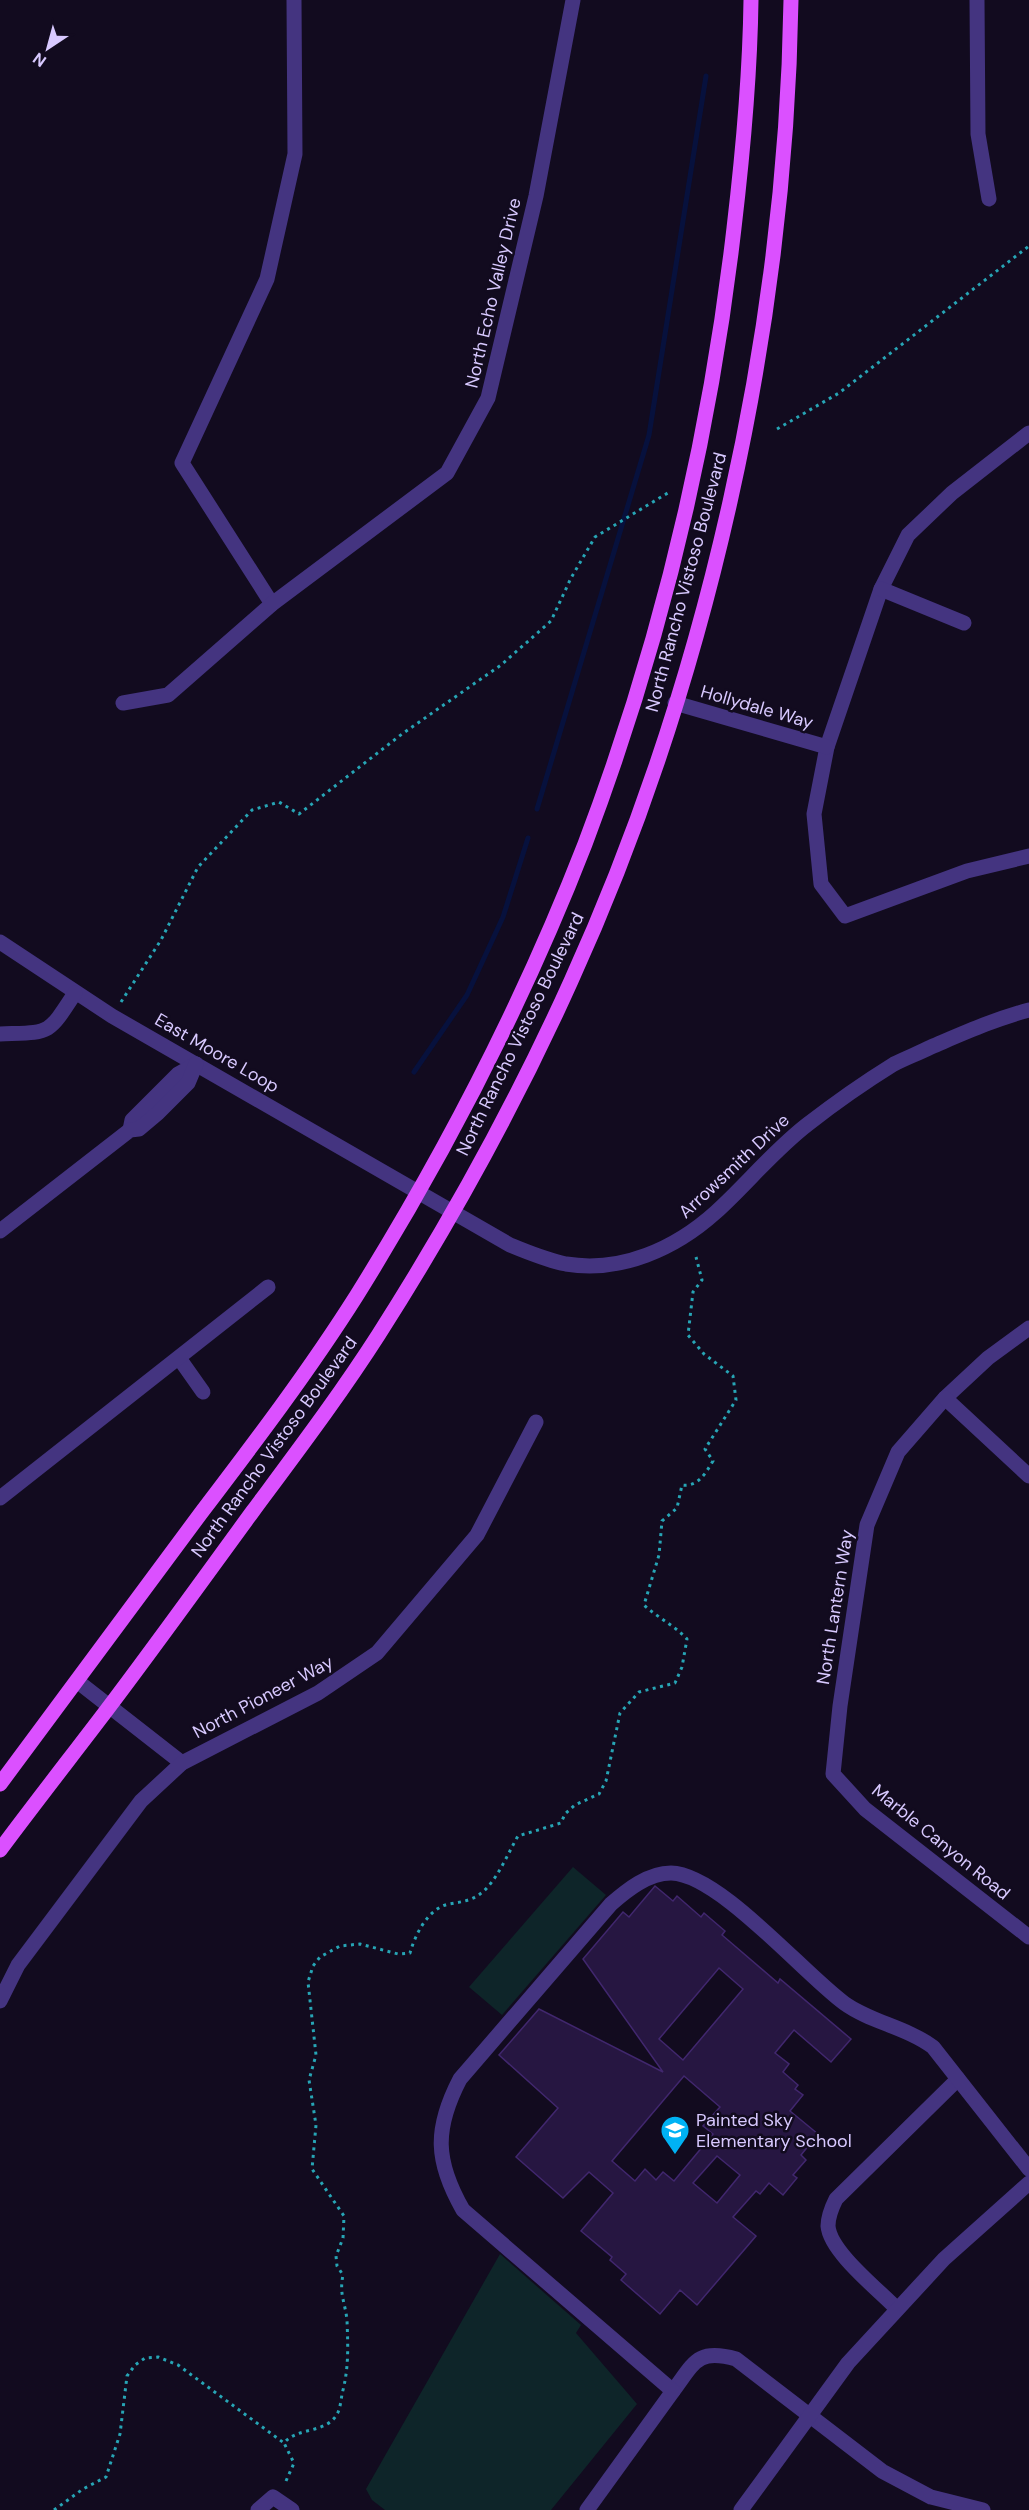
<svg xmlns="http://www.w3.org/2000/svg" width="1029" height="2510" viewBox="0 0 1029 2510" font-family="'DM Sans',sans-serif">
<style>
.green{fill:#0e2529}
.lines{fill:none;stroke-linecap:round;stroke-linejoin:round}
.stream{stroke:#07113d;stroke-width:5}
.building{fill:#261641;stroke:#41276e;stroke-width:1.5;fill-rule:evenodd}
.path{stroke:#27a5b5;stroke-width:3;stroke-dasharray:3 4.5;stroke-linecap:butt}
.minor{stroke:#443480;stroke-width:15}
.major{stroke:#db50ff;stroke-width:15}
.labels{text-anchor:middle;dominant-baseline:central;stroke-width:5;stroke-linejoin:round;paint-order:stroke}
.street-label{font-size:18px;fill:#d8c9ff;stroke:#120b1f}
.poi-label{font-size:18px;fill:#d8c9ff;stroke:#120b1f;text-anchor:start}
</style>
<rect width="100%" height="100%" fill="#120b1f"/>
<!-- green -->
<g class="green">
<polygon points="573,1867 606,1895 502,2015 469,1987"/>
<polygon points="500,2254 581,2325 576,2333 637,2404 551,2510 385,2510 372,2500 366,2489"/>
</g>
<g class="lines">
<!-- stream -->
<g class="stream">
<polyline points="537,809 649,435 706,76"/>
<polyline points="414,1072 467,995 503,917 528,838"/>
</g>
</g>
<!-- building -->
<path class="building" d="M655 1886 673 1901 677 1896 701 1917 704 1913 725 1931 722 1935 778 1983 780 1979 851 2039 831 2062 794 2030 775 2053 789 2064 783 2072 798 2085 795 2089 803 2095 790 2111 818 2134 801 2155 806 2160 793 2175 797 2178 783 2195 769 2183 760 2194 756 2191 733 2217 756 2236 697 2305 680 2290 660 2314 621 2280 626 2274 610 2260 612 2257 581 2231 613 2193 589 2172 563 2198 516 2157 558 2108 499 2055 539 2009 663 2072 583 1959 623 1912 629 1917ZM719 1968 743 1989 683 2060 659 2039ZM684 2076 720 2107 703 2126 713 2134 674 2181 663 2172 656 2180 645 2169 635 2181 612 2161ZM717 2156 740 2175 717 2203 693 2183Z"/>
<g class="lines">
<!-- path -->
<g class="path">
<polyline points="777,429 839,393 1029,246"/>
<polyline points="121,1002 161,940 198,867 252,810 279,802 299,814 402,734 501,665 551,621 571,578 595,537 671,491"/>
<path d="M286 2481 294 2463 284 2443C297 2427 323 2434 336 2416 340 2410 341 2401 342 2394 349 2368 348 2347 347 2320 345 2302 339 2294 343 2275L337 2266 336 2256 343 2238 344 2216 312 2169 316 2125 309 2080 316 2055 308 1982 313 1966 320 1957 340 1946 360 1944 398 1954 410 1953C415 1935 428 1908 449 1904 460 1902 471 1901 480 1894 496 1883 508 1853 518 1836L561 1823 565 1814 575 1805 599 1794 606 1781 620 1713 639 1692 675 1683 682 1667 687 1639C674 1625 658 1618 644 1605L659 1555 662 1521 677 1508 682 1485C698 1487 705 1474 713 1461L705 1449 736 1400 733 1376 704 1354 688 1335 693 1292 702 1280 696 1257"/>
<polyline points="54,2510 83,2489 106,2477 120,2434 127,2376 135,2365 145,2358 158,2357 178,2365 284,2443"/>
</g>
<!-- minor -->
<g class="minor">
<polyline points="977,0 978,134 989,199"/>
<polyline points="1029,433 952,493 908,535 881,589 827,747 814,814 821,884 845,916 967,871 1029,856"/>
<polyline points="881,589 964,623"/>
<polyline points="272,604 182,463 267,279 295,154 294,0"/>
<polyline points="123,703 168,695 272,604 447,473 488,398 536,196 573,0"/>
<polyline points="675,703 827,747"/>
<path d="M0 942 112 1016 510 1245C528 1252 546 1260 566 1264 621 1273 675 1249 716 1212 747 1184 774 1150 808 1124 835 1103 865 1082 894 1064 906 1058 919 1053 931 1047 964 1033 995 1019 1029 1010"/>
<path d="M0 1034C51 1032 47 1036 75 993"/>
<polyline points="130,1130 132,1120 178,1074 196,1064"/>
<polyline points="0,1231 130,1130 139,1129 158,1113 188,1083 196,1064"/>
<polyline points="1029,1328 988,1358 945,1398 898,1452 867,1525 840,1706 833,1774 865,1809 1029,1937"/>
<polyline points="179,1358 203,1392"/>
<polyline points="945,1398 1029,1476"/>
<polyline points="0,1498 268,1287"/>
<polyline points="77,1681 182,1763"/>
<polyline points="0,2001 18,1965 141,1801 182,1763 318,1693 377,1653 477,1535 536,1422"/>
<path d="M897 2309C879 2290 830 2252 828 2226 828 2216 832 2207 836 2199L958 2079"/>
<path d="M673 2391C694 2363 697 2348 736 2359L882 2471 931 2497 983 2510"/>
<polyline points="258,2510 273,2497 292,2510"/>
<path d="M587 2510 673 2391 463 2210C435 2161 434 2129 460 2079L611 1904C627 1890 648 1873 671 1873 719 1874 802 1972 844 2003 870 2022 906 2027 933 2047L1029 2169"/>
<polyline points="741,2510 848,2363 944,2259 1029,2183"/>
</g>
<!-- major -->
<g class="major">
<path d="M0 1784C67 1694 134 1604 201 1513 255 1442 309 1371 357 1295 446 1152 524 1001 585 844 660 646 710 437 734 228 743 152 750 76 751 0"/>
<path d="M0 1850C35 1803 71 1757 106 1711 156 1645 204 1578 253 1511 296 1453 340 1395 379 1334 451 1221 516 1103 571 981 707 682 786 328 791 0"/>
</g>
</g>
<!-- icons -->
<defs>
<g id="school-pin" transform="scale(1.5)"><path d="M0 17L-7.5 6A9.5 9.5 0 1 1 7.5 6Z" fill="#00b2f4" stroke="#120b1f"/><path d="M0-5L7-2L0 1L-7-2ZM-4 1L0 2.5L4 1V4Q0 6-4 4Z" fill="#fff"/></g>
</defs>
<g fill-rule="evenodd">
<use href="#school-pin" x="675" y="2130"/>
</g>
<g class="labels">
<!-- street labels -->
<g class="street-label">
<text transform="translate(493 293) rotate(-77)">North Echo Valley Drive</text>
<text transform="translate(686 582) rotate(-75)">North Rancho Vistoso Boulevard</text>
<text transform="translate(757 707) rotate(16)">Hollydale Way</text>
<text transform="translate(520 1034) rotate(-64)">North Rancho Vistoso Boulevard</text>
<text transform="translate(217 1053) rotate(30)">East Moore Loop</text>
<text transform="translate(734 1166) rotate(-43)">Arrowsmith Drive</text>
<text transform="translate(274 1447) rotate(-54)">North Rancho Vistoso Boulevard</text>
<text transform="translate(835 1607) rotate(-81)">North Lantern Way</text>
<text transform="translate(263 1697) rotate(-28)">North Pioneer Way</text>
<text transform="translate(941 1842) rotate(39)">Marble Canyon Road</text>
</g>
<!-- poi labels -->
<g class="poi-label">
<text x="696" y="2120">Painted Sky<tspan x="696" dy="21">Elementary School</tspan></text>
</g>
</g>
<!-- north arrow -->
<g transform="translate(48 48) rotate(216)" stroke="#120b1f" stroke-width="4.5" paint-order="stroke">
<path d="M0-4.5L10 22L0 15L-10 22Z" fill="#d8c9ff"/>
<text y="-9" font-size="16" font-weight="bold" text-anchor="middle" fill="#d8c9ff">N</text>
</g>
</svg>
